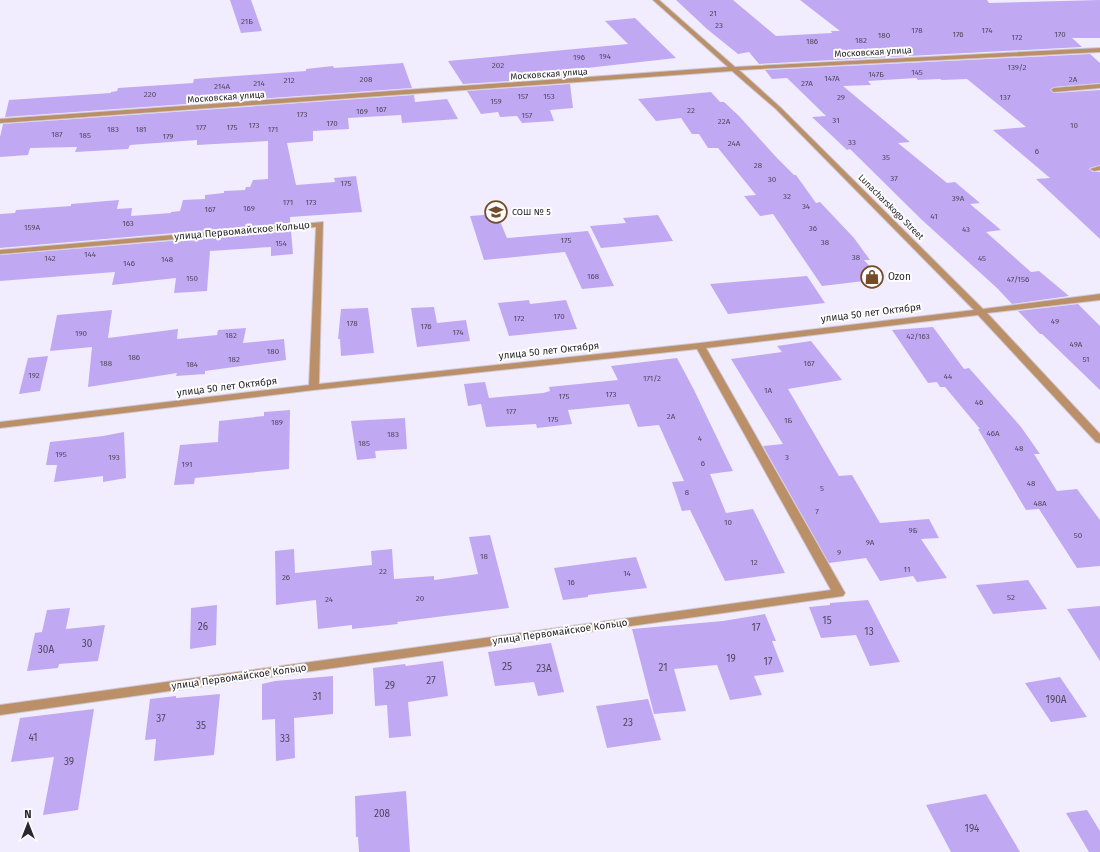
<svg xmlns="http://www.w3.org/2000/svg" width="1100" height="852" viewBox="0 0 1100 852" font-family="'Fira Sans',sans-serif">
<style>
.building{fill:#c0a9f2}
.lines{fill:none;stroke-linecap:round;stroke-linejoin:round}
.minor-casing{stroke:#cecad9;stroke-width:2}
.minor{fill:#bb9069;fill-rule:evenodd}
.labels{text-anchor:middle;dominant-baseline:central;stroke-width:4;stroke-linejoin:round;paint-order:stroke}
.number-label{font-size:8px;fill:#50485f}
.far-street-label{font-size:9px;fill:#2a282e;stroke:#fdfdfd}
.far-poi-label{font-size:9px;fill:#2a282e;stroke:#fdfdfd;text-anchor:start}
.street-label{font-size:10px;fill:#2a282e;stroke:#fdfdfd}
.poi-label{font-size:10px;fill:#2a282e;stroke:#fdfdfd;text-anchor:start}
.near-number-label{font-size:10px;fill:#50485f}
</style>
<rect width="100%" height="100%" fill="#f2edfe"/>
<!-- building -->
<g class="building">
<polygon points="230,0 251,0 262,31 241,33"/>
<polygon points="676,0 733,0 776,36 832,33 831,31 840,31 800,0 987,0 989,3 1100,0 1100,38 1072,38 1082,47 759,64 749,52 738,54 707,29"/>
<polygon points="635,18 676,58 569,70 569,77 463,84 448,61 628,44 605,21"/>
<polygon points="1090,54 1100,63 1100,83 1054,87 1050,90 1054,93 1100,90 1100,165 1090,168 1089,169 1093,172 1100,172 1100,239 1036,179 1050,178 993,130 1026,127 967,79 942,80 940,79 918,80 916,78 868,81 871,85 843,86 910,142 898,143 947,183 955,182 980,203 970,204 1001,230 986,232 1031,272 1039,271 1069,296 1012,304 997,288 922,220 850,149 847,150 812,117 826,116 787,78 772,79 765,70"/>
<polygon points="403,63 412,88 5,117 9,100 111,93 111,92 117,91 118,88 193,83 194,79 306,71 306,69 333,66 334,68"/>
<polygon points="570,84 573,108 550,110 554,121 522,123 517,116 500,117 498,112 481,114 467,91"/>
<polygon points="711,92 720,102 724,102 739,116 777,158 794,175 796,175 816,203 820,202 854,238 870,260 864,260 881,279 822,286 773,214 760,216 744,196 756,195 718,148 708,148 699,134 692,134 681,118 656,121 638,99"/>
<polygon points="414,95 415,102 447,99 458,119 402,123 401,115 348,118 349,129 313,131 313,141 287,143 296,185 335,182 334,178 356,176 362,212 290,217 290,223 0,248 0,214 15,213 16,210 71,206 71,204 119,200 117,209 132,208 131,216 171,213 171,212 180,211 183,200 205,199 205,195 224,193 224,191 245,190 246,187 250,187 253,180 268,179 268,141 197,145 197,140 130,145 128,149 75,152 77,147 30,148 28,155 0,157 0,137 3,124"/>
<polygon points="497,214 507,238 588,231 614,286 582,289 565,252 484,260 470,216"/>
<polygon points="658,215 673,241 601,248 590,226 626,223 623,218"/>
<polygon points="291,231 293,254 271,256 271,247 210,251 207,291 174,293 176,278 112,285 115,272 0,281 0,255"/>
<polygon points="807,276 825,303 728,314 710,284"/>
<polygon points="529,300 530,304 566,300 577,329 509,336 498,303"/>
<polygon points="1078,304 1100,326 1100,390 1042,334 1040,334 1018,311"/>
<polygon points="434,307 437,323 466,320 470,341 417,347 411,308"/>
<polygon points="366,308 368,308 374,353 341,356 340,339 338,339 341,309"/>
<polygon points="112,310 108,338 178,329 177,339 217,335 218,330 246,328 243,343 284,339 286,360 205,371 205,374 176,376 177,373 88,387 92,347 50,351 57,315"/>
<polygon points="933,327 964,369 969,368 1021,427 1040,454 1034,454 1057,491 1077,489 1100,520 1100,566 1077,568 1039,509 1026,510 978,429 980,429 945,387 940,387 937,382 928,383 892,330"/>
<polygon points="811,341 842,380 788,389 839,476 852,475 880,523 929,519 939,538 921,539 947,578 917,582 913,576 880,581 866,558 829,563 763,446 783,444 731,359 782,352 777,346"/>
<polygon points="48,356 40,391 19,394 28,358"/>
<polygon points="677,358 694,390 733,471 710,474 726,513 753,509 785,573 725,581 690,510 682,511 672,482 684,481 659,425 638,427 629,404 568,410 572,424 537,428 536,424 486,427 481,404 468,406 464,384 485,382 489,398 543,393 550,391 549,387 618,380 611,366"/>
<polygon points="290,410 289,469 195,478 194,484 174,485 180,445 218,442 219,421 264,416 264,412"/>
<polygon points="405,418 407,449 375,451 376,458 357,460 351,421"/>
<polygon points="124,432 126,478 103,482 103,476 54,482 57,465 46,465 50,442 103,436"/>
<polygon points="490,535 509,608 397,622 398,624 352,629 352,625 318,629 316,600 276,605 275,551 294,549 295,573 372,565 371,551 392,549 394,579 434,576 434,580 478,574 469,537"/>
<polygon points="636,557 647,588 588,595 588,597 563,600 554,568"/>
<polygon points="1028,580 1047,609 993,614 976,585"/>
<polygon points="868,600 900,662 870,666 856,635 821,638 809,607 830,605 830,603"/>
<polygon points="217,605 216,645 190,649 191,608"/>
<polygon points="1100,606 1100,661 1067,609"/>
<polygon points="70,608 66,629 105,625 98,661 59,664 58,668 27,671 35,633 42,632 47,610"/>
<polygon points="765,614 776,641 772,641 784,672 754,676 762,695 730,700 717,665 674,669 686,711 654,714 632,629 723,621"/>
<polygon points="551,643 564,692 538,696 534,682 495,686 488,652"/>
<polygon points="443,661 448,696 408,702 411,736 389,738 387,705 375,706 373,668 405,664 406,666"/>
<polygon points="333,676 333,714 294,718 295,758 276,761 275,719 262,720 262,684 275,681"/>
<polygon points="1060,677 1087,717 1051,722 1025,683"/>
<polygon points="220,694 214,755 154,761 156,739 145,740 150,699 176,696 176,698"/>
<polygon points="648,699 661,740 607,748 596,706"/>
<polygon points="94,709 78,810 43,815 54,757 11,762 20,718"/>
<polygon points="406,791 410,852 359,852 358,837 356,837 355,796"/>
<polygon points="986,794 1020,852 951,852 926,805"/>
<polygon points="1087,810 1100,831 1100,852 1089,852 1066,813"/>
</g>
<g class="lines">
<!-- minor casing -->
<g class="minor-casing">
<g id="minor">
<polygon points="653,0 659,0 735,67 1100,48 1100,52 739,70 780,107 983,309 1100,294 1100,300 987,313 1100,434 1100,443 1096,442 978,315 706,348 845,593 843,596 0,715 0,705 831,590 697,349 314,390 0,428 0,422 309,385 316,227 0,254 0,250 323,222 319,384 700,343 974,310 776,109 732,71 0,123 0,119 728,67"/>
<polygon points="1100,84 1100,88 1054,92 1051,90 1054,88"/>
<polygon points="1100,166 1100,170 1094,171 1090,169"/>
</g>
</g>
<!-- minor -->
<use href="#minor" class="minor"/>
</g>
<!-- icons -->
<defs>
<g id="school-ring" transform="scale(1.15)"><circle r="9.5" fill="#fdfdfd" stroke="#734d29" stroke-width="1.5"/><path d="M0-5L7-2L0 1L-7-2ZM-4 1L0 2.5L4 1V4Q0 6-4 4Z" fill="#734d29"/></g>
<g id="shop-ring" transform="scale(1.15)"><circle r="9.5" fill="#fdfdfd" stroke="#734d29" stroke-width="1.5"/><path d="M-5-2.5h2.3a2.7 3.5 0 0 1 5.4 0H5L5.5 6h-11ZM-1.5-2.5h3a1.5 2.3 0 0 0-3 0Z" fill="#734d29"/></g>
</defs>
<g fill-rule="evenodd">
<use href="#school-ring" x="496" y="212"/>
<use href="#shop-ring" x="872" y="277"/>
</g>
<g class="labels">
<!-- number labels -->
<g class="number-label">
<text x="713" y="13">21</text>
<text x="247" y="21">21Б</text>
<text x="719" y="25">23</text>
<text x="917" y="30">178</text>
<text x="987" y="30">174</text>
<text x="958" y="34">176</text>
<text x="1060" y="34">170</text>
<text x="884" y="35">180</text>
<text x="1017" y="37">172</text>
<text x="861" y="40">182</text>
<text x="812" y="41">186</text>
<text x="605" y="56">194</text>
<text x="579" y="57">196</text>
<text x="498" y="65">202</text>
<text x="1017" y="67">139/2</text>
<text x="917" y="72">145</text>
<text x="876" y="74">147Б</text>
<text x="832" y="78">147А</text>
<text x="366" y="79">208</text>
<text x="1073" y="79">2А</text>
<text x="289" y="80">212</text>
<text x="259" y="83">214</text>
<text x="807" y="83">27А</text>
<text x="222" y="86">214А</text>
<text x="150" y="94">220</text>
<text x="523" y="96">157</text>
<text x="549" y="96">153</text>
<text x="841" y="97">29</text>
<text x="1005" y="97">137</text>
<text x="496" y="101">159</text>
<text x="381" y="109">167</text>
<text x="691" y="110">22</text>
<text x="362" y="111">169</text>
<text x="302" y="114">173</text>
<text x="527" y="115">157</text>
<text x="836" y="120">31</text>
<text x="724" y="121">22А</text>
<text x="332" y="123">170</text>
<text x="254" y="125">173</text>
<text x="1074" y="125">10</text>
<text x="201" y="127">177</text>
<text x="232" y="127">175</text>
<text x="113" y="129">183</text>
<text x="141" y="129">181</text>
<text x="273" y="129">171</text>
<text x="57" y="134">187</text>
<text x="85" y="135">185</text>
<text x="168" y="136">179</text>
<text x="852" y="142">33</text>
<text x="734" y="143">24А</text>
<text x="1037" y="151">6</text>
<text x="886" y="157">35</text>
<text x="758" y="165">28</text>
<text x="894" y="178">37</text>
<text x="772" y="179">30</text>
<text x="346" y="183">175</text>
<text x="787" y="196">32</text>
<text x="958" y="198">39А</text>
<text x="288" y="202">171</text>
<text x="311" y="202">173</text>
<text x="806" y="206">34</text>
<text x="249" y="208">169</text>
<text x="210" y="209">167</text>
<text x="934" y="216">41</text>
<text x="128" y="223">163</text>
<text x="32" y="227">159А</text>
<text x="813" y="228">36</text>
<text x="966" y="229">43</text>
<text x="566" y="240">175</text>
<text x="825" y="242">38</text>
<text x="281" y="243">154</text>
<text x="90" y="254">144</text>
<text x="856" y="257">38</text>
<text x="50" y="258">142</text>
<text x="982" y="258">45</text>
<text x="167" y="259">148</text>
<text x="129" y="263">146</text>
<text x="593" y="276">168</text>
<text x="192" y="278">150</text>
<text x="1018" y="279">47/156</text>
<text x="559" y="316">170</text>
<text x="519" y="318">172</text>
<text x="1055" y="321">49</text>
<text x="352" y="323">178</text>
<text x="426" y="326">176</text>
<text x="458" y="332">174</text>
<text x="81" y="333">190</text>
<text x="231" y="335">182</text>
<text x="918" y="336">42/163</text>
<text x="1076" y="344">49А</text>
<text x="273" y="351">180</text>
<text x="134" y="357">186</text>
<text x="234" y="359">182</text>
<text x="1086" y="359">51</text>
<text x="106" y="363">188</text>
<text x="809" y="363">167</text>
<text x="192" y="364">184</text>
<text x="34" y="375">192</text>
<text x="948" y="376">44</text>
<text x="652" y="378">171/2</text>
<text x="768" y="390">1А</text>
<text x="611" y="394">173</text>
<text x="564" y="396">175</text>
<text x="979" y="402">46</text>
<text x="511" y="411">177</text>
<text x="671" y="416">2А</text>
<text x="553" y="419">175</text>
<text x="788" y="420">1Б</text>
<text x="277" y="422">189</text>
<text x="993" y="433">46А</text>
<text x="393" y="434">183</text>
<text x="700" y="438">4</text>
<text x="364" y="443">185</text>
<text x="1019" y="448">48</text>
<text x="61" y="454">195</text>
<text x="114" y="457">193</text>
<text x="787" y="457">3</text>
<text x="703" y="463">6</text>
<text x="187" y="464">191</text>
<text x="1031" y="483">48</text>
<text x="822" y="488">5</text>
<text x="687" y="492">8</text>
<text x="1040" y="503">48А</text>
<text x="817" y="511">7</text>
<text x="728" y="522">10</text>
<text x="913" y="530">9Б</text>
<text x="1078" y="535">50</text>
<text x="870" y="542">9А</text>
<text x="839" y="552">9</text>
<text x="484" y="556">18</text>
<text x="754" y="562">12</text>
<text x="907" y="569">11</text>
<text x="383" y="571">22</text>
<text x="627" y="573">14</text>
<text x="286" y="577">26</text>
<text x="571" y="582">16</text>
<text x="1011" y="597">52</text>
<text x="420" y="598">20</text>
<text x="329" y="599">24</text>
</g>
<!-- far-street labels -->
<g class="far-street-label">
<text transform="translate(873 52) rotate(-3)">Московская улица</text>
<text transform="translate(549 74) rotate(-4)">Московская улица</text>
<text transform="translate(226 97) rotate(-4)">Московская улица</text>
<text transform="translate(891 207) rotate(45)">Lunacharskogo Street</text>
</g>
<!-- far-poi labels -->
<g class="far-poi-label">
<text x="512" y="212">СОШ № 5</text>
</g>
<!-- street labels -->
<g class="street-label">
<text transform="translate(242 231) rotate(-5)">улица Первомайское Кольцо</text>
<text transform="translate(871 313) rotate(-7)">улица 50 лет Октября</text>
<text transform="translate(549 351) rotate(-6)">улица 50 лет Октября</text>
<text transform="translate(227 387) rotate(-7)">улица 50 лет Октября</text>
<text transform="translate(560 632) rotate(-8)">улица Первомайское Кольцо</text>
<text transform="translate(239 677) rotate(-8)">улица Первомайское Кольцо</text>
</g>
<!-- poi labels -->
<g class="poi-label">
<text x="888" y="277">Ozon</text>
</g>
<!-- near-number labels -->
<g class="near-number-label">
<text x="827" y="621">15</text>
<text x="203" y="627">26</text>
<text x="756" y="628">17</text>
<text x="869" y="632">13</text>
<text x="87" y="644">30</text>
<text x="46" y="650">30А</text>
<text x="731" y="659">19</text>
<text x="768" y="662">17</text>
<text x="507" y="667">25</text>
<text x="663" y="668">21</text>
<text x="544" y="669">23А</text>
<text x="431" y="681">27</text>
<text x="390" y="686">29</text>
<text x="317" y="697">31</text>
<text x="1056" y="700">190А</text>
<text x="161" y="719">37</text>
<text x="628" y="723">23</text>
<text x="201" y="726">35</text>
<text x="33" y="738">41</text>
<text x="285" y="739">33</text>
<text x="69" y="762">39</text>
<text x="382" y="814">208</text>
<text x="972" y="829">194</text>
</g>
</g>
<!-- north arrow -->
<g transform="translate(28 824)" stroke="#fdfdfd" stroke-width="3" paint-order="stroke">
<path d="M0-3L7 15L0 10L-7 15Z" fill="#2a282e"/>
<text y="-6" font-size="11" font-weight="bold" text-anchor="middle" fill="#2a282e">N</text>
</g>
</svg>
